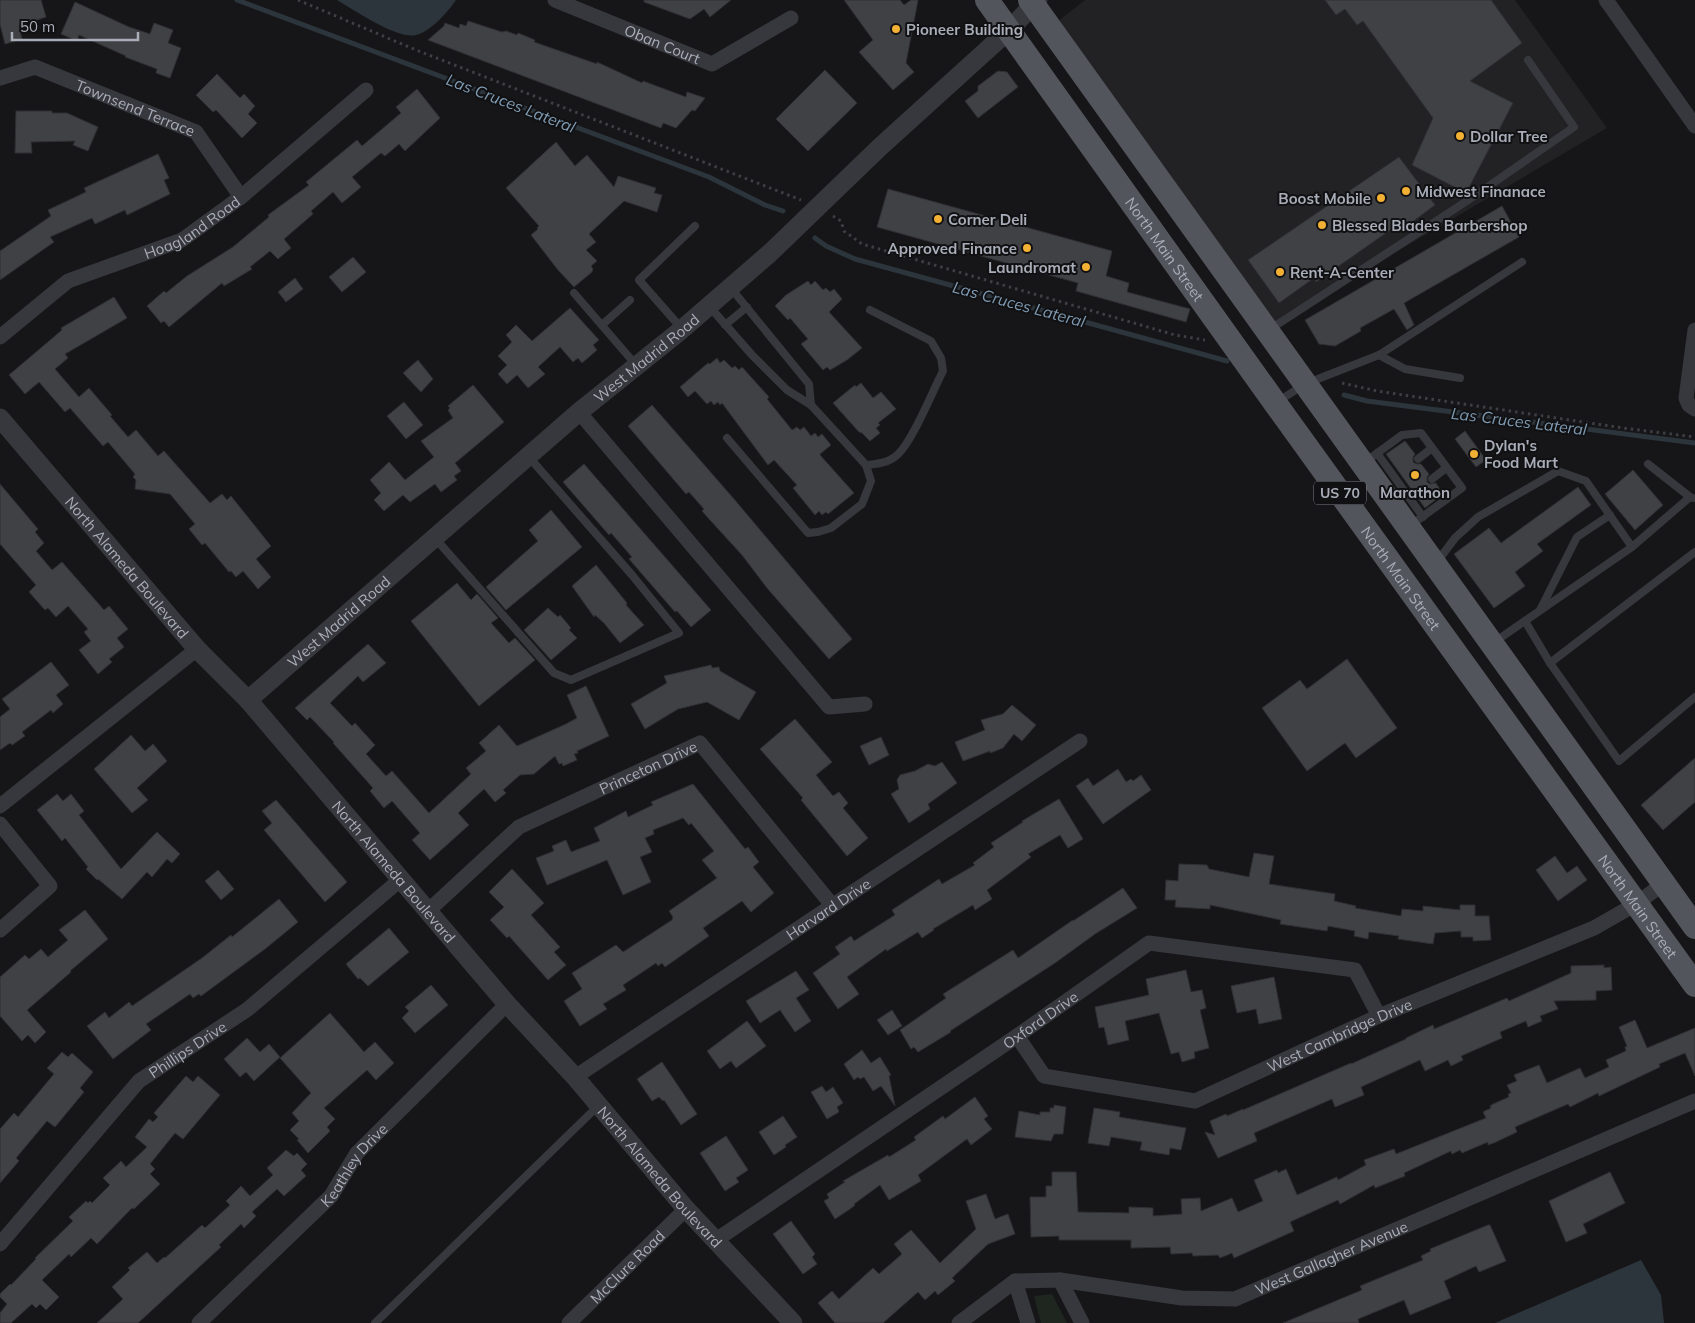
<svg xmlns="http://www.w3.org/2000/svg" width="1695" height="1323" viewBox="0 0 1695 1323" font-family="Mulish,sans-serif">
<style>
.built{fill:#222225}
.green{fill:#1e261f}
.water{fill:#2c353c}
.lines{fill:none;stroke-linecap:round;stroke-linejoin:round}
.stream{stroke:#2c353c;stroke-width:5}
.building{fill:#404145;stroke:#303034}
.path{stroke:#3d3f44;stroke-width:3;stroke-dasharray:2.5 4;stroke-linecap:butt}
.service{stroke:#37383d;stroke-width:8}
.minor{stroke:#37383d;stroke-width:15}
.tertiary{stroke:#37383d;stroke-width:19}
.primary{stroke:#53555c;stroke-width:24}
.poi-dot{fill:#f2b134;stroke:#111113;stroke-width:2}
.labels{text-anchor:middle;dominant-baseline:central;stroke-width:4;stroke-linejoin:round;paint-order:stroke}
.shield{fill:#111113;stroke:#7b7e86;stroke-width:1}
.shield-label{font-size:14px;font-weight:bold;fill:#a8adb8}
.poi-label{font-size:15px;font-weight:bold;fill:#a8adb8;stroke:#111113;text-anchor:start}
.street-label{font-size:15px;fill:#a8adb8;stroke:#111113}
.water-label{font-size:16px;font-style:italic;fill:#7f9bb3;stroke:#111113}
</style>
<rect width="100%" height="100%" fill="#161618"/>
<!-- built -->
<polygon class="built" points="1085,0 1515,0 1607,128 1272,325 1057,22"/>
<!-- green -->
<polygon class="green" points="1052,1294 1067,1323 1041,1323 1034,1296"/>
<!-- water -->
<g class="water">
<path d="M337 0H456C448 12 430 32 416 35 398 40 354 10 337 0Z"/>
<polygon points="1641,1260 1661,1295 1664,1323 1495,1323"/>
</g>
<g class="lines">
<!-- stream -->
<g class="stream">
<polyline points="237,0 709,177 765,205 783,211"/>
<polyline points="815,238 826,246 855,259 1227,361"/>
<polyline points="1344,395 1367,401 1695,443"/>
</g>
</g>
<!-- building -->
<g class="building">
<polygon points="0,0 41,0 46,17 19,26 22,39 5,44 0,24"/>
<polygon points="644,0 731,0 710,17 704,9 690,19 644,2"/>
<polygon points="844,0 900,0 904,5 911,0 918,0 906,63 914,72 893,90 859,52 873,40"/>
<polygon points="1325,0 1491,0 1522,43 1470,81 1513,103 1466,193 1412,165 1433,118 1363,21 1357,25 1345,9 1336,15"/>
<polygon points="75,2 129,27 150,34 154,23 173,30 168,43 181,48 170,78 156,73 157,69 125,57 126,56 79,35 77,41 61,34"/>
<polygon points="468,21 502,32 506,31 517,35 518,33 535,40 534,42 597,64 597,62 642,83 643,81 686,97 687,92 705,98 695,111 692,110 676,128 663,123 661,128 428,40 444,26 445,23 459,28 460,24 466,26"/>
<polygon points="825,70 857,103 808,151 776,119"/>
<polygon points="998,71 1007,72 1018,87 978,118 965,101 978,91 978,86"/>
<polygon points="217,74 240,98 244,94 255,106 248,114 257,123 242,138 216,110 213,112 196,95"/>
<polygon points="417,89 440,118 405,151 399,144 385,156 381,153 352,177 361,187 342,203 333,192 311,211 313,214 284,239 291,248 278,259 270,251 250,267 252,269 224,286 222,283 169,327 164,321 161,323 147,306 164,291 166,293 187,276 233,247 269,217 268,215 309,185 306,182 357,140 362,146 401,113 396,107"/>
<polygon points="16,111 52,111 52,113 67,113 98,127 88,151 73,145 75,141 31,142 32,153 15,153"/>
<polygon points="556,142 575,166 587,155 614,187 618,176 656,188 654,193 662,195 657,212 624,201 589,234 596,242 586,250 597,261 591,266 593,269 592,272 574,287 558,270 531,235 538,229 537,228 539,226 506,188"/>
<polygon points="158,154 169,178 164,180 170,194 127,215 125,210 95,224 92,218 50,237 54,242 0,280 0,251 51,216 48,210 86,192 84,188"/>
<polygon points="1399,157 1435,205 1400,231 1396,226 1316,282 1314,278 1279,303 1248,260"/>
<polygon points="888,189 1112,251 1106,276 1129,283 1127,292 1190,309 1186,322 1076,291 1078,283 877,227"/>
<polygon points="1502,206 1519,237 1404,303 1414,325 1407,330 1394,309 1360,328 1361,331 1335,346 1319,344 1305,320"/>
<polygon points="353,257 366,272 342,292 329,277"/>
<polygon points="295,278 303,289 286,302 278,292"/>
<polygon points="808,281 811,285 815,281 823,290 826,288 830,292 834,289 842,299 829,312 862,348 847,360 830,370 827,367 823,370 801,344 808,339 790,318 788,320 775,306 786,295"/>
<polygon points="114,297 127,318 65,354 68,358 55,369 79,397 89,388 112,415 110,416 128,437 136,430 158,456 164,451 210,503 222,494 227,500 231,496 271,546 256,559 271,577 258,589 243,571 236,577 231,571 229,572 205,543 202,545 189,529 195,524 170,494 135,489 136,480 133,477 135,474 108,442 103,446 70,408 65,412 39,382 25,394 9,375 62,330 61,328"/>
<polygon points="570,308 599,340 593,345 597,350 582,363 578,358 573,362 560,347 538,367 545,374 528,388 517,375 507,384 498,374 507,365 498,356 512,342 506,335 516,325 532,341"/>
<polygon points="717,358 720,363 724,360 732,368 735,366 739,370 742,367 769,397 767,399 792,430 797,427 800,430 804,427 811,436 815,433 818,437 822,434 831,445 820,454 820,455 854,493 828,514 826,512 822,515 819,511 815,515 793,488 797,485 774,460 768,465 722,403 720,405 718,402 714,405 711,401 707,404 695,391 688,397 680,387 708,363 710,364"/>
<polygon points="418,360 433,379 421,392 403,373"/>
<polygon points="861,383 873,398 881,392 896,409 878,423 880,425 876,428 880,433 870,441 862,433 859,432 833,403 855,385 856,387"/>
<polygon points="473,385 504,422 455,463 461,471 454,476 457,480 441,492 435,484 410,502 403,495 384,511 374,500 381,493 370,480 389,462 405,480 434,457 421,441 453,418 448,410 450,408 448,406"/>
<polygon points="404,402 423,425 406,439 387,416"/>
<polygon points="652,405 734,499 852,639 829,659 767,588 742,555 710,520 702,511 704,509 689,492 686,494 628,426"/>
<polygon points="1465,431 1486,460 1476,467 1455,439"/>
<polygon points="1405,441 1415,454 1413,457 1413,462 1416,464 1421,464 1429,474 1427,477 1427,482 1430,484 1436,483 1443,494 1425,508 1386,454"/>
<polygon points="584,464 711,610 691,627 677,611 675,612 629,559 632,557 611,533 609,535 563,482"/>
<polygon points="1633,470 1663,505 1635,530 1605,494"/>
<polygon points="0,484 38,529 35,532 44,543 36,551 52,570 62,562 104,610 109,606 128,629 117,638 124,647 109,659 112,662 98,674 79,650 91,641 84,632 88,629 68,606 56,617 48,608 45,610 29,592 36,585 0,544"/>
<polygon points="1578,487 1591,505 1537,544 1543,551 1515,572 1525,586 1494,608 1454,554 1489,528 1501,543"/>
<polygon points="551,510 582,547 506,610 486,587 538,541 529,530"/>
<polygon points="596,565 627,603 626,605 644,625 620,643 604,623 595,615 594,617 572,586"/>
<polygon points="457,583 471,600 477,594 498,618 491,623 509,643 515,638 535,660 479,706 411,621"/>
<polygon points="548,608 558,617 560,615 571,628 569,630 577,638 551,660 524,630"/>
<polygon points="368,644 386,663 363,682 358,676 330,703 352,726 355,723 375,745 366,754 386,776 392,771 429,813 471,774 466,768 486,751 479,743 499,725 517,746 566,724 577,718 567,695 586,686 609,736 577,751 578,753 574,754 577,760 563,766 562,763 559,764 555,756 534,774 520,775 503,790 506,793 495,802 484,789 458,813 469,825 430,860 412,840 420,833 392,801 384,808 370,791 373,788 333,743 334,742 310,717 307,720 295,708"/>
<polygon points="1347,659 1397,728 1356,758 1345,743 1307,771 1262,708 1300,680 1307,689"/>
<polygon points="51,662 69,685 56,695 63,704 53,713 51,710 22,732 25,736 12,745 10,743 0,750 0,717 10,709 2,699"/>
<polygon points="711,665 712,668 719,667 720,671 756,692 739,720 707,702 678,709 645,729 631,704 667,683 664,676"/>
<polygon points="1012,705 1036,725 1022,741 1014,734 1003,748 990,753 990,751 963,761 955,742 985,730 981,720 1003,714"/>
<polygon points="795,719 832,762 816,775 833,796 839,792 848,803 843,808 868,838 847,856 801,800 803,798 760,749"/>
<polygon points="131,735 145,751 153,744 167,761 137,788 148,800 132,813 94,769"/>
<polygon points="881,737 889,755 869,765 860,746"/>
<polygon points="1695,758 1695,802 1663,830 1641,805"/>
<polygon points="942,762 957,783 928,804 930,809 909,823 891,794 899,789 897,780 900,775 915,771 928,764 935,766"/>
<polygon points="1118,769 1126,782 1131,779 1133,781 1141,775 1151,790 1103,824 1076,786 1088,778 1093,786"/>
<polygon points="693,784 745,849 748,847 759,862 753,867 774,893 751,912 742,901 703,928 709,936 665,967 662,963 658,966 656,963 623,985 626,990 603,1004 607,1009 580,1026 564,1001 582,989 572,973 616,945 623,952 672,920 673,917 669,911 717,878 702,860 714,851 691,823 689,825 683,818 653,830 654,834 645,838 652,852 640,857 651,882 623,895 607,860 547,885 536,858 554,851 552,846 566,840 571,852 600,841 594,828 626,811 628,817 653,805 651,802"/>
<polygon points="57,794 63,801 71,794 84,811 79,815 121,869 157,832 180,854 172,863 167,859 152,877 147,872 122,899 98,879 97,880 86,869 88,867 65,838 62,841 37,810"/>
<polygon points="1059,799 1083,839 1068,848 1060,835 1028,854 1031,857 987,890 992,899 975,910 973,905 933,929 934,930 922,938 918,932 887,951 886,949 847,977 859,994 838,1009 813,973 840,954 835,947 851,936 854,941 895,915 892,910 939,879 942,884 975,865 973,863 994,847 991,843 1023,822 1022,821"/>
<polygon points="276,800 347,882 325,902 264,830 272,823 262,811"/>
<polygon points="1254,853 1274,856 1269,884 1335,894 1334,901 1356,906 1355,908 1401,916 1402,909 1423,911 1423,906 1460,910 1460,905 1475,905 1475,916 1489,916 1491,940 1473,941 1473,937 1461,937 1461,931 1435,933 1433,944 1398,939 1399,936 1369,932 1368,939 1354,936 1355,931 1328,926 1327,931 1280,924 1281,920 1210,905 1210,909 1175,907 1176,900 1165,900 1166,880 1178,881 1179,864 1207,865 1209,869 1249,877"/>
<polygon points="1555,856 1567,873 1577,866 1587,880 1558,901 1536,870"/>
<polygon points="512,869 544,903 531,915 560,947 554,952 566,965 548,980 509,936 507,938 490,920 504,907 489,892"/>
<polygon points="218,870 234,889 221,900 205,881"/>
<polygon points="1123,888 1137,908 1095,934 1055,963 950,1031 951,1032 918,1052 914,1047 911,1049 900,1030 946,998 943,994 1013,950 1018,958 1073,920 1073,921"/>
<polygon points="279,899 298,922 265,949 201,996 199,994 193,998 190,994 146,1024 151,1030 113,1059 87,1026 105,1012 109,1018 129,1002 132,1006 202,958 231,935 232,937"/>
<polygon points="85,910 108,939 70,971 71,972 27,1010 46,1032 35,1043 28,1035 22,1041 0,1016 0,977 25,955 29,959 41,949 48,957 68,940 59,930"/>
<polygon points="389,928 409,952 368,986 360,978 358,979 346,964"/>
<polygon points="1604,965 1604,968 1611,967 1612,990 1596,991 1596,1000 1554,1001 1558,1009 1540,1016 1542,1021 1528,1027 1526,1021 1500,1032 1502,1038 1461,1056 1463,1060 1451,1066 1448,1060 1425,1071 1420,1060 1361,1087 1364,1095 1335,1107 1332,1099 1254,1133 1257,1141 1218,1158 1205,1132 1215,1135 1210,1121 1226,1114 1227,1116 1243,1109 1243,1110 1351,1063 1351,1064 1406,1039 1406,1038 1433,1025 1434,1029 1507,998 1509,1001 1571,973 1571,966"/>
<polygon points="1186,970 1191,992 1202,990 1206,1008 1200,1010 1209,1048 1194,1052 1195,1058 1182,1062 1179,1052 1171,1054 1159,1013 1125,1021 1129,1040 1108,1045 1104,1027 1099,1028 1095,1007 1149,995 1146,979"/>
<polygon points="796,971 809,990 796,998 811,1021 795,1032 780,1010 760,1023 746,1001"/>
<polygon points="1274,977 1282,1019 1259,1024 1256,1009 1237,1013 1231,986"/>
<polygon points="431,985 448,1005 415,1033 402,1018 409,1011 405,1007"/>
<polygon points="892,1010 902,1026 888,1035 877,1020"/>
<polygon points="330,1013 364,1052 375,1042 394,1063 376,1080 367,1070 324,1108 335,1119 327,1127 330,1131 308,1153 297,1140 299,1139 290,1130 299,1121 292,1113 311,1093 280,1058"/>
<polygon points="1635,1020 1647,1048 1695,1028 1695,1076 1685,1053 1659,1064 1660,1067 1599,1096 1598,1093 1570,1107 1568,1104 1515,1127 1517,1132 1496,1142 1488,1145 1488,1142 1462,1153 1460,1150 1452,1154 1451,1151 1404,1173 1405,1176 1375,1188 1374,1185 1340,1204 1338,1200 1290,1222 1294,1231 1234,1258 1232,1253 1220,1258 1218,1255 1193,1256 1192,1253 1171,1254 1170,1247 1131,1248 1131,1240 1059,1240 1059,1236 1031,1237 1030,1197 1046,1197 1046,1186 1052,1186 1052,1172 1076,1172 1078,1212 1129,1213 1129,1207 1153,1208 1153,1216 1182,1214 1181,1199 1200,1198 1201,1211 1232,1198 1238,1212 1263,1201 1254,1180 1277,1170 1278,1173 1286,1169 1297,1195 1337,1177 1338,1180 1366,1165 1364,1160 1394,1149 1396,1154 1486,1118 1483,1112 1491,1108 1490,1106 1493,1104 1509,1097 1508,1094 1511,1093 1507,1085 1517,1081 1514,1075 1539,1065 1547,1083 1580,1068 1585,1078 1609,1067 1606,1060 1626,1051 1625,1047 1627,1046 1619,1027"/>
<polygon points="747,1021 766,1046 736,1068 731,1061 720,1069 707,1051"/>
<polygon points="247,1038 260,1052 269,1044 280,1057 254,1081 246,1072 240,1077 224,1059"/>
<polygon points="862,1050 871,1063 880,1057 891,1075 889,1076 895,1106 881,1086 873,1091 864,1077 860,1079 858,1077 854,1080 844,1064"/>
<polygon points="62,1052 68,1057 72,1053 93,1072 80,1088 84,1092 55,1127 47,1121 16,1158 19,1161 0,1183 0,1129 14,1113 18,1117 54,1074 47,1068"/>
<polygon points="662,1062 697,1114 681,1125 664,1100 663,1101 659,1097 652,1101 637,1079"/>
<polygon points="186,1076 193,1082 198,1076 220,1095 183,1139 175,1133 150,1164 155,1169 150,1174 160,1184 134,1209 132,1208 97,1244 91,1238 71,1257 69,1254 42,1280 59,1297 46,1310 40,1304 36,1308 32,1304 11,1323 0,1323 0,1313 7,1304 0,1297 0,1294 10,1284 11,1285 36,1259 35,1258 73,1221 69,1217 86,1201 88,1203 90,1201 92,1203 110,1185 103,1178 121,1161 126,1167 147,1147 135,1137 149,1119 153,1122 158,1117 154,1113"/>
<polygon points="822,1086 826,1092 833,1087 843,1103 837,1107 839,1112 827,1119 811,1092"/>
<polygon points="975,1097 988,1116 984,1119 992,1129 971,1145 967,1139 918,1175 921,1181 889,1200 880,1185 854,1204 855,1205 850,1209 835,1219 824,1201 829,1198 827,1194 845,1182 843,1181 888,1155 889,1157 916,1140 914,1137 943,1116 945,1119"/>
<polygon points="1054,1105 1066,1107 1063,1134 1054,1134 1051,1141 1015,1137 1019,1111 1040,1115 1040,1112 1050,1112 1050,1108 1054,1108"/>
<polygon points="1094,1108 1120,1112 1119,1117 1186,1128 1181,1150 1170,1148 1169,1155 1140,1150 1142,1142 1111,1137 1109,1146 1088,1143"/>
<polygon points="783,1116 797,1137 785,1145 786,1147 774,1155 759,1132"/>
<polygon points="726,1136 748,1170 736,1178 739,1182 725,1191 700,1153"/>
<polygon points="286,1150 294,1156 297,1153 307,1164 301,1170 306,1176 284,1196 277,1189 252,1212 256,1216 244,1228 241,1224 219,1245 221,1247 138,1323 97,1323 123,1299 112,1287 130,1270 128,1268 147,1252 157,1263 164,1257 165,1258 202,1225 205,1228 230,1205 226,1201 241,1186 250,1196 273,1175 267,1168"/>
<polygon points="1610,1172 1625,1203 1583,1224 1587,1233 1566,1242 1549,1201"/>
<polygon points="986,1194 995,1219 1008,1214 1015,1234 988,1244 952,1278 955,1281 938,1295 935,1291 925,1300 918,1292 883,1323 835,1323 818,1303 832,1291 839,1299 873,1268 879,1274 902,1254 894,1244 911,1230 940,1263 976,1229 966,1201"/>
<polygon points="791,1221 815,1254 812,1257 817,1264 803,1274 773,1234"/>
<polygon points="1488,1225 1490,1225 1506,1261 1479,1272 1476,1266 1444,1281 1451,1298 1410,1315 1404,1300 1358,1319 1359,1323 1283,1323 1362,1290 1360,1286 1423,1260 1421,1256 1431,1251 1430,1249"/>
</g>
<g class="lines">
<!-- path -->
<g class="path">
<polyline points="298,0 416,50 801,200"/>
<polyline points="833,216 841,221 844,231 862,244 1175,335 1205,340"/>
<polyline points="1342,383 1377,391 1623,428 1695,437"/>
</g>
<!-- service -->
<g class="service">
<polyline points="730,287 809,384 811,405"/>
<polyline points="574,293 636,365"/>
<polyline points="709,306 752,355 787,390 811,405 866,465 871,481 862,504 831,528 818,532 808,533 727,438"/>
<polyline points="602,325 630,300"/>
<polyline points="725,325 747,307"/>
<polyline points="682,329 639,280 695,226"/>
<polyline points="1269,330 1473,197 1574,127 1528,60"/>
<polyline points="1379,355 1405,369 1460,378"/>
<polyline points="1277,402 1305,384 1379,355 1522,262"/>
<polyline points="1377,453 1423,517"/>
<polyline points="1418,459 1432,448"/>
<polyline points="1365,462 1402,435 1421,433 1462,488 1411,525"/>
<polyline points="1648,464 1690,497 1693,498"/>
<path d="M866 465C876 464 888 463 896 456 911 445 933 390 943 371L941 358 931 341 870 310"/>
<polyline points="1432,479 1446,468"/>
<polyline points="434,537 554,673 571,680 679,633 632,575 528,456"/>
<polyline points="1632,547 1690,497"/>
<polyline points="1437,562 1455,538 1478,517 1558,471 1586,481 1632,547 1493,643"/>
<polyline points="1540,610 1577,537 1610,515"/>
<polyline points="1525,621 1550,663 1619,761 1695,697"/>
<polyline points="1550,663 1695,552"/>
<polyline points="375,1323 599,1105"/>
</g>
<!-- minor -->
<g class="minor">
<path id="s1" d="M555 0 712 64 791 18"/>
<polyline points="1606,0 1695,126"/>
<path id="s2" d="M0 78 35 67 196 132 241 197"/>
<polyline points="1695,330 1686,398 1689,405 1695,409"/>
<path id="s3" d="M0 337 68 281 182 240 241 197 366 90"/>
<polyline points="579,412 829,707 865,704"/>
<polyline points="0,806 197,649"/>
<polyline points="0,824 50,886 0,930"/>
<path id="s4" d="M428 911 519 827 700 743 832 905"/>
<path id="s5" d="M1017 1036 1044 1076 1195 1101 1379 1016 1594 928 1636 904 1663 884"/>
<path id="s6" d="M575 1077 1080 741"/>
<path id="s7" d="M716 1240 1017 1036 1149 943 1355 970 1379 1016"/>
<path id="s8" d="M0 1244 139 1081 248 1009 400 880"/>
<polyline points="1060,1280 1082,1323"/>
<polyline points="1015,1281 1028,1323"/>
<path id="s9" d="M199 1323 331 1196 357 1153 507 1004"/>
<path id="s10" d="M569 1323 686 1209"/>
<path id="s11" d="M959 1323 1015 1281 1060 1280 1182 1298 1235 1299 1695 1101"/>
</g>
<!-- tertiary -->
<g class="tertiary">
<path id="s12" d="M0 418 197 649 248 700 507 1004 575 1077 686 1209 793 1323"/>
<path id="s13" d="M248 700 579 412 680 331 770 253 880 147 1008 31 1038 0"/>
</g>
<!-- primary -->
<g class="primary">
<path id="s14" d="M987 0 1275 403 1695 985"/>
<polyline points="1030,0 1695,927"/>
</g>
</g>
<!-- markers -->
<g class="poi-dot">
<circle cx="896" cy="29" r="5"/>
<circle cx="1460" cy="136" r="5"/>
<circle cx="1406" cy="191" r="5"/>
<circle cx="1381" cy="198" r="5"/>
<circle cx="938" cy="219" r="5"/>
<circle cx="1322" cy="225" r="5"/>
<circle cx="1027" cy="248" r="5"/>
<circle cx="1086" cy="267" r="5"/>
<circle cx="1280" cy="272" r="5"/>
<circle cx="1474" cy="454" r="5"/>
<circle cx="1415" cy="475" r="5"/>
</g>
<g class="labels">
<!-- shield labels -->
<rect class="shield" x="1314" y="481.5" width="52" height="23" rx="4"/>
<g class="shield-label">
<text x="1340" y="493">US 70</text>
</g>
<!-- poi labels -->
<g class="poi-label">
<text x="906" y="29">Pioneer Building</text>
<text x="1470" y="136">Dollar Tree</text>
<text x="1416" y="191">Midwest Finanace</text>
<text x="1371" y="198" text-anchor="end">Boost Mobile</text>
<text x="948" y="219">Corner Deli</text>
<text x="1332" y="225">Blessed Blades Barbershop</text>
<text x="1017" y="248" text-anchor="end">Approved Finance</text>
<text x="1076" y="267" text-anchor="end">Laundromat</text>
<text x="1290" y="272">Rent-A-Center</text>
<text x="1484" y="445">Dylan's<tspan x="1484" dy="17">Food Mart</tspan></text>
<text x="1415" y="492" text-anchor="middle">Marathon</text>
</g>
<!-- street labels -->
<g class="street-label">
<text stroke="none"><textPath href="#s1" startOffset="116">Oban Court</textPath></text>
<text stroke="none"><textPath href="#s2" startOffset="145">Townsend Terrace</textPath></text>
<text stroke="none"><textPath href="#s3" startOffset="224">Hoagland Road</textPath></text>
<text stroke="none"><textPath href="#s14" startOffset="306">North Main Street</textPath></text>
<text stroke="none"><textPath href="#s13" startOffset="525">West Madrid Road</textPath></text>
<text stroke="none"><textPath href="#s12" startOffset="196">North Alameda Boulevard</textPath></text>
<text stroke="none"><textPath href="#s14" startOffset="711">North Main Street</textPath></text>
<text stroke="none"><textPath href="#s13" startOffset="120">West Madrid Road</textPath></text>
<text stroke="none"><textPath href="#s4" startOffset="266">Princeton Drive</textPath></text>
<text stroke="none"><textPath href="#s12" startOffset="601">North Alameda Boulevard</textPath></text>
<text stroke="none"><textPath href="#s14" startOffset="1116">North Main Street</textPath></text>
<text stroke="none"><textPath href="#s6" startOffset="304">Harvard Drive</textPath></text>
<text stroke="none"><textPath href="#s7" startOffset="392">Oxford Drive</textPath></text>
<text stroke="none"><textPath href="#s5" startOffset="360">West Cambridge Drive</textPath></text>
<text stroke="none"><textPath href="#s8" startOffset="272">Phillips Drive</textPath></text>
<text stroke="none"><textPath href="#s9" startOffset="222">Keathley Drive</textPath></text>
<text stroke="none"><textPath href="#s12" startOffset="1006">North Alameda Boulevard</textPath></text>
<text stroke="none"><textPath href="#s11" startOffset="396">West Gallagher Avenue</textPath></text>
<text stroke="none"><textPath href="#s10" startOffset="81">McClure Road</textPath></text>
</g>
<!-- water labels -->
<g class="water-label">
<text transform="translate(511 103) rotate(21)">Las Cruces Lateral</text>
<text transform="translate(1019 304) rotate(15)">Las Cruces Lateral</text>
<text transform="translate(1519 421) rotate(7)">Las Cruces Lateral</text>
</g>
</g>
<!-- scale -->
<path d="M12 32v8h126v-8" fill="none" stroke="#a8adb8" stroke-width="2.5"/>
<text x="20" y="32" font-size="15" fill="#a8adb8" stroke="#111113" stroke-width="4" paint-order="stroke">50 m</text>
</svg>
